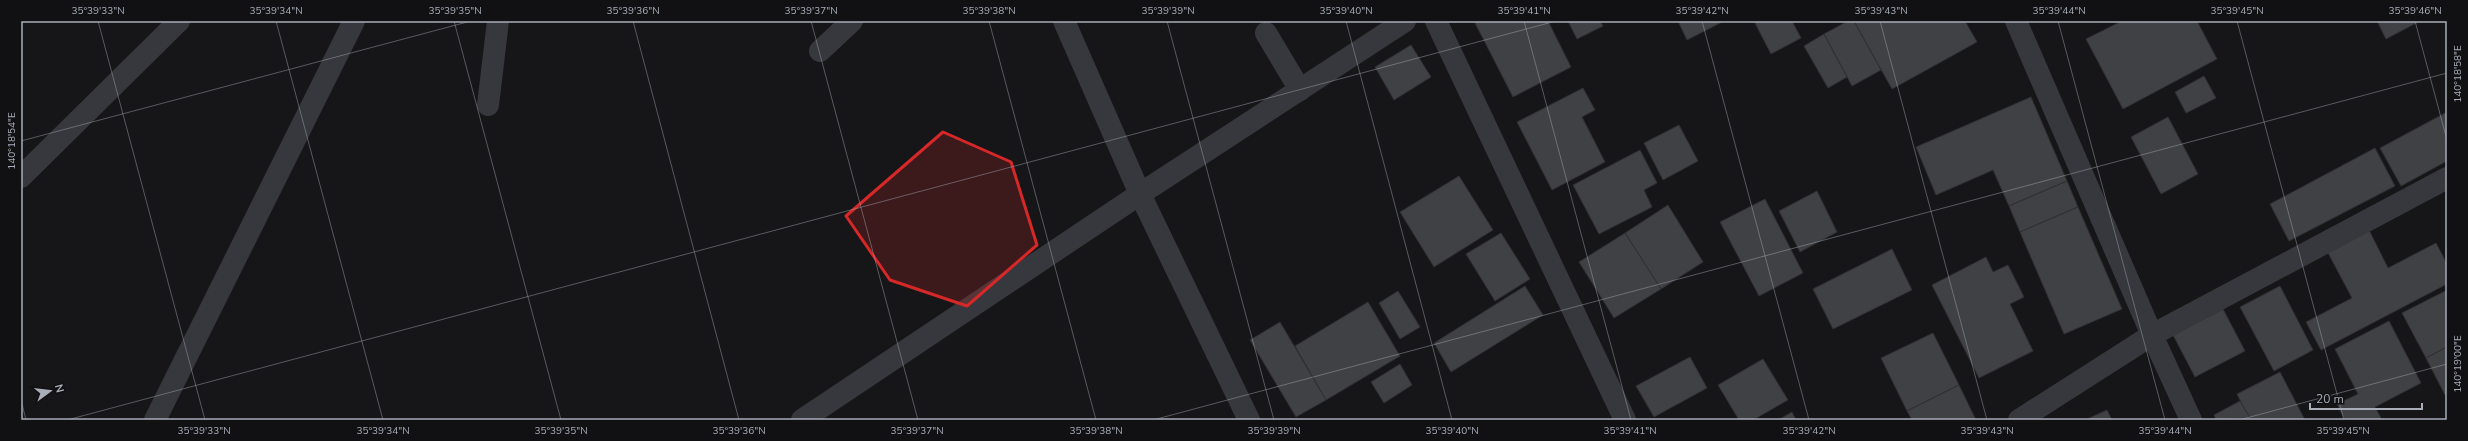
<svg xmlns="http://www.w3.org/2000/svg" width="2468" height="441" viewBox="0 0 2468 441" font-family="'Nunito Sans',sans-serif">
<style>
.building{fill:#404145;stroke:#303034}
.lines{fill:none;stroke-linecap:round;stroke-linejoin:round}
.minor{stroke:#37383d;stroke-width:22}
.marked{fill:#d62828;fill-opacity:0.2;stroke:#d62828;stroke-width:3;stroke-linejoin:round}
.ticks{fill:none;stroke:#a8adb8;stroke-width:1;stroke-opacity:0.45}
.neatline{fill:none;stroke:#a8adb8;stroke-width:1.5}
.ticks-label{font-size:10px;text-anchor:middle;fill:#a8adb8}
</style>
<rect width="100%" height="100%" fill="#161618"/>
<!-- building -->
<g class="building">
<polygon points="1474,21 1548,21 1571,67 1513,97"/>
<polygon points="1568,21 1600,21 1603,26 1577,39"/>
<polygon points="1678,21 1724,21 1687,40"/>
<polygon points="1754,21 1792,21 1801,38 1771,54"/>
<polygon points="1848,21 1854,21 1881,70 1852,86 1824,34"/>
<polygon points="1854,21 1965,21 1977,42 1892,89"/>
<polygon points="2122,21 2197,21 2217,59 2123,109 2086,39"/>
<polygon points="2377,21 2420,21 2386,39"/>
<polygon points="1824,34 1847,77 1828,88 1804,46"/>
<polygon points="1411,45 1431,77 1394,100 1375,67"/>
<polygon points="2204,76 2216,98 2186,113 2175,92"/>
<polygon points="1583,88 1595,110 1582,117 1605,162 1552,190 1517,122"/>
<polygon points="2031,97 2067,181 2009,206 1993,170 1936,195 1916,147"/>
<polygon points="2447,112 2447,161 2401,186 2380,148"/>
<polygon points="2168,117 2198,174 2161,194 2131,137"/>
<polygon points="1679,125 1698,161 1663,180 1644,143"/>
<polygon points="2375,148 2395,186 2289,241 2270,204"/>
<polygon points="1640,150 1657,183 1644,190 1652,207 1599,234 1573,185"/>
<polygon points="1459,176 1493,230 1434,267 1400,212"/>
<polygon points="2067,181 2078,207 2020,232 2009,206"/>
<polygon points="1817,191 1837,232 1800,252 1779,211"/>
<polygon points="1765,199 1803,273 1759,296 1720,222"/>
<polygon points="1668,205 1703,262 1661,289 1625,233"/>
<polygon points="2078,207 2122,309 2064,334 2020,232"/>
<polygon points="2369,230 2388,268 2436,243 2447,264 2447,284 2321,350 2306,322 2352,298 2327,251"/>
<polygon points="1501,233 1530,279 1495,301 1466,254"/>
<polygon points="1625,233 1661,289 1614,318 1579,262"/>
<polygon points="1892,249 1912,290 1833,329 1813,289"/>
<polygon points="1986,257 1993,272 2008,265 2024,297 2010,304 2033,351 1979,378 1932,285"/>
<polygon points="1525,286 1543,315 1451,372 1434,343"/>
<polygon points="2280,286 2313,350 2274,371 2240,307"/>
<polygon points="2447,290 2447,347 2426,358 2402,313"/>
<polygon points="1398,291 1420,327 1400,339 1379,303"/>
<polygon points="1368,302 1400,356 1326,400 1295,346"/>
<polygon points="2223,309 2245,351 2195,377 2173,335"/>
<polygon points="2389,321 2421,383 2375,407 2382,420 2345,420 2337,404 2358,394 2335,349"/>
<polygon points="1280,322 1326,400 1296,417 1250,340"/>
<polygon points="1933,333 1959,385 1907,411 1881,358"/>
<polygon points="2447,347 2447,394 2445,395 2426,358"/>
<polygon points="1690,357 1707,388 1654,417 1636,386"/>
<polygon points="1763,359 1788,400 1753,420 1739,420 1718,385"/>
<polygon points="1400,364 1412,385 1384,403 1371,382"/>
<polygon points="2280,372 2305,420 2250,420 2237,394"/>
<polygon points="1959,385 1976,420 1912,420 1907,411"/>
<polygon points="2240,401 2250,418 2216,420 2214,415"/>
<polygon points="2107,410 2112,420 2085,420"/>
<polygon points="1792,412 1796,420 1778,420"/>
</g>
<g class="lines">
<!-- minor -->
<g class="minor">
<polyline points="1064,21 1140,194 1249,420"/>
<polyline points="1436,21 1625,420"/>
<polyline points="2016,21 2152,335 2191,420"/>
<polyline points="1266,33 1300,90"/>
<polyline points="820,51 852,21"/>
<polyline points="488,105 498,21"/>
<polyline points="21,177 179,21"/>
<polyline points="155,420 354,21"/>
<polyline points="802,420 1140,194 1405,21"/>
<polyline points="2019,420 2152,335 2447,178"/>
</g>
</g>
<!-- marked area -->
<path class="marked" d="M943 132 1011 162 1037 245 967 306 890 280 846 216Z"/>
<!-- ticks -->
<path class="ticks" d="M98 21 205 420M276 21 383 420M454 21 561 420M633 21 739 420M811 21 918 420M989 21 1096 420M1167 21 1274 420M1346 21 1452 420M1524 21 1631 420M1702 21 1809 420M1880 21 1987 420M2058 21 2165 420M2237 21 2344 420M2415 21 2447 140M21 141 471 21M21 400 26 420M67 420 1556 21M1153 420 2447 73M2239 420 2447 364"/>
<!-- border -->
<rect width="2468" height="441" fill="none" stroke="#111113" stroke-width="44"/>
<!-- north arrow -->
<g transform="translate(50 391) rotate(75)" stroke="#111113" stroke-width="3" paint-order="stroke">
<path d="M0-3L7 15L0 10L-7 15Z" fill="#a8adb8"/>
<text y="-6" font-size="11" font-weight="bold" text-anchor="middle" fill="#a8adb8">N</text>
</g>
<!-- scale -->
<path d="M2310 403v6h112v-6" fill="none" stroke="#a8adb8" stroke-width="2"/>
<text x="2316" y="403" font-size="12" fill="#a8adb8" stroke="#111113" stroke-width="3" paint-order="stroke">20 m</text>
<rect x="22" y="22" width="2424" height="397" class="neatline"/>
<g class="ticks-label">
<text x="98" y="14">35°39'33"N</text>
<text x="276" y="14">35°39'34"N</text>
<text x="455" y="14">35°39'35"N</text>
<text x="633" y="14">35°39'36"N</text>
<text x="811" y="14">35°39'37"N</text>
<text x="989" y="14">35°39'38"N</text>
<text x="1168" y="14">35°39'39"N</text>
<text x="1346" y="14">35°39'40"N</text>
<text x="1524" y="14">35°39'41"N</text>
<text x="1702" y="14">35°39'42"N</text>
<text x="1881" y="14">35°39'43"N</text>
<text x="2059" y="14">35°39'44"N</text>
<text x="2237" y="14">35°39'45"N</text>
<text x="2415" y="14">35°39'46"N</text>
<text transform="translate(2457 74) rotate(-90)" y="4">140°18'58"E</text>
<text transform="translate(11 141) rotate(-90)" y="4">140°18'54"E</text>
<text transform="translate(2457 364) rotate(-90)" y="4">140°19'00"E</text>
<text x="204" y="434">35°39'33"N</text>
<text x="383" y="434">35°39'34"N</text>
<text x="561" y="434">35°39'35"N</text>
<text x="739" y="434">35°39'36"N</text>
<text x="917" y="434">35°39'37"N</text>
<text x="1096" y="434">35°39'38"N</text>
<text x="1274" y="434">35°39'39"N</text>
<text x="1452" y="434">35°39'40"N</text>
<text x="1630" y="434">35°39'41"N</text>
<text x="1809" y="434">35°39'42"N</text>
<text x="1987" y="434">35°39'43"N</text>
<text x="2165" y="434">35°39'44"N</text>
<text x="2343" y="434">35°39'45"N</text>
</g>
</svg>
